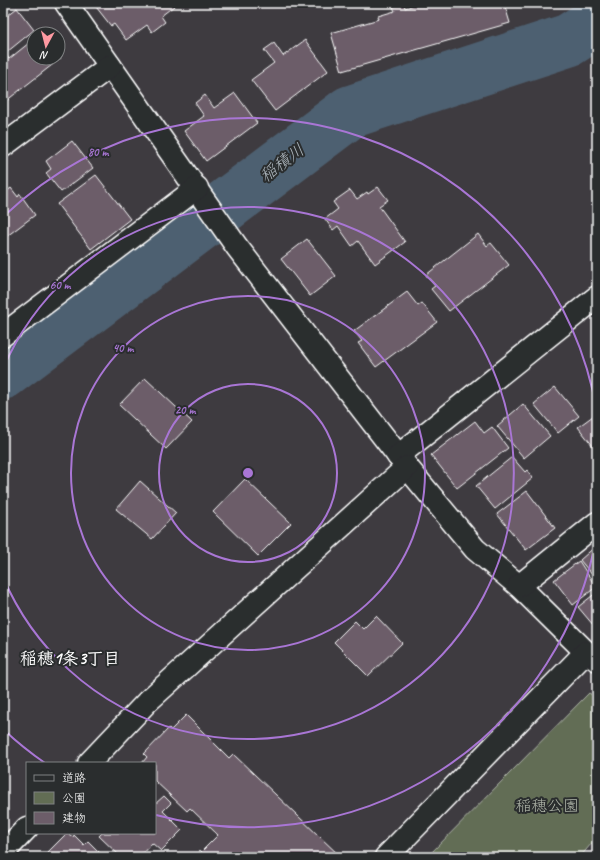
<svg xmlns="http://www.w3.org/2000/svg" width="600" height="860" viewBox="0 0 600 860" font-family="Caveat,'Klee One',sans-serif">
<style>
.green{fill:#626d54;stroke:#b0b6aa}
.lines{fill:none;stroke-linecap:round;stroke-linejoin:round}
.river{stroke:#4e6171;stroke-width:53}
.building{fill:#6c5d69;stroke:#fff}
.street-casing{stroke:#fff;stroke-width:25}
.street{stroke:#2a2d2e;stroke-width:22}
.ring{fill:none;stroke:#a976d5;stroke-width:2}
.labels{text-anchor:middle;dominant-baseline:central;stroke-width:4;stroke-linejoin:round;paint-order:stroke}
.park-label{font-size:16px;fill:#b0b6aa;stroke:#2a2d2e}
.water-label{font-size:17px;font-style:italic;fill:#afb8bf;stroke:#2a2d2e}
.neighbourhood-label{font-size:17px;font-weight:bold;fill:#fff;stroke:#2a2d2e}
.centre{fill:#a976d5;stroke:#2a2d2e;stroke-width:2}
.ring-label{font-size:12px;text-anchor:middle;font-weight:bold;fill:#a976d5;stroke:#2a2d2e;stroke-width:4;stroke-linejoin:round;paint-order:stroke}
</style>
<rect width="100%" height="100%" fill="#3e3b40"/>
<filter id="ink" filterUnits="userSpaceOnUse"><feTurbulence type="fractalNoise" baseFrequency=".025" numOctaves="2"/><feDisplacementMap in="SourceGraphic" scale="8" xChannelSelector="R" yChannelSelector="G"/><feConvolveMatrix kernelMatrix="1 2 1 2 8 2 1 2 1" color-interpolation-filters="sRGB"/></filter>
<g filter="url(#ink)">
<!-- green -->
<polygon class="green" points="589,693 597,698 597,837 580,857 427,857"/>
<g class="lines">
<!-- river -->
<polyline class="river" points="3,373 350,112 569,40 597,22"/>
</g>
<!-- building -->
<g class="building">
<polygon points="93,3 178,3 161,16 165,22 152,32 147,25 126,40 114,24 111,26"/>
<polygon points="404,3 405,8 421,3 422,6 433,3 504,3 510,23 342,71 331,33 379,19 378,16 395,11 393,7"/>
<polygon points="17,8 34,30 7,52 3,47 3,19"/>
<polygon points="34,39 34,58 58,58 58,54 61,58 6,101 3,98 3,51 9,59"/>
<polygon points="305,40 328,71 275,111 251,80 274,63 264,50 274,43 283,56"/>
<polygon points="235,93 257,123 206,161 184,131 204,116 195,103 205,95 214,108"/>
<polygon points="72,141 93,168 61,192 46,173 51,169 46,161"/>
<polygon points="96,175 130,219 91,249 57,204"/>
<polygon points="378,187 388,200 379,206 405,242 375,264 358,241 352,246 338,226 333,230 325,219 338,209 333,202 350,190 357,199 367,192 368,194"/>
<polygon points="11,188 18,197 20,194 35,215 3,239 3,194"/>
<polygon points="478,234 487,246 491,243 509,265 449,311 431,289 435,286 426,275"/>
<polygon points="307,239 336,276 310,296 281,259"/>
<polygon points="407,292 418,306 422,303 437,322 376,367 358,343 362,341 354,331"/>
<polygon points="145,378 192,422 166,449 119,405"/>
<polygon points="555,387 579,416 558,433 534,404"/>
<polygon points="523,404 550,436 524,458 497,426"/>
<polygon points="597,413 597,451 578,427"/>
<polygon points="475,421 484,433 492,427 508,448 457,488 431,455"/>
<polygon points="512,457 525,472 527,470 533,478 495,509 476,486"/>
<polygon points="245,479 291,523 258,556 213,512"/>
<polygon points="140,481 176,513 152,539 116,509"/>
<polygon points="527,491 555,528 526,550 497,514"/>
<polygon points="597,545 597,581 580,560"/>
<polygon points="579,561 596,587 573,605 554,580"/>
<polygon points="597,592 597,623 594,626 578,607"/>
<polygon points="376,616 402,643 368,676 334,642 355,621 363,629"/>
<polygon points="186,715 229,758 233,754 341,857 207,857 201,852 218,835 190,808 187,811 155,781 155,763 142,763 147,757 144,754 169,728 171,730"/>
<polygon points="164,796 171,803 163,811 182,830 161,851 152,843 139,857 121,857 99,836 102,833 155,833 155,804"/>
<polygon points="67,833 73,837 74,835 84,845 88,841 104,857 43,857"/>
</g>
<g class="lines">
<!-- street casing -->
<g class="street-casing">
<g id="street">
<polyline points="66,3 237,247 407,467 475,549 519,586 586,652 597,660"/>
<polyline points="3,146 110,66"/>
<polyline points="3,335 197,188"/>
<polyline points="398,456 597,297"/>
<polyline points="519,586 597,523"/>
<polyline points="89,763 148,701 407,467"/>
<polyline points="3,853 27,828"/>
<polyline points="386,857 586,652"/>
</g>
</g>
<!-- street -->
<use href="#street" class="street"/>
</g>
</g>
<!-- distance rings -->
<g class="ring">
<circle cx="248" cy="473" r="89"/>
<circle cx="248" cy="473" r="177"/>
<path d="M3 369A266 266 0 1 1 3 577"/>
<path d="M597 534A354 354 0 0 1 156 815M45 763A354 354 0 0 1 4 730M4 216A354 354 0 0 1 597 412"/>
</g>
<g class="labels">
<!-- park labels -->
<g class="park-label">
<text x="547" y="806">稲穂公園</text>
</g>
<!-- water labels -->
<g class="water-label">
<text transform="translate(282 163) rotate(-37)">稲積川</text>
</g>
<!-- neighbourhood labels -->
<g class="neighbourhood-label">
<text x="70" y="658">稲穂1条3丁目</text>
</g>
</g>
<circle cx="248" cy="473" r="6" class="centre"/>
<g class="ring-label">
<text x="98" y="156">80 m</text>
<text x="60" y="289">60 m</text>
<text x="123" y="352">40 m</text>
<text x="185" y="414">20 m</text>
</g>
<!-- margin -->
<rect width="600" height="860" fill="none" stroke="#2a2d2e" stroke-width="16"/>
<rect x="8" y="8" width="584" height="844" fill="none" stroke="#fff" stroke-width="1.5" filter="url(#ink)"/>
<!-- legend -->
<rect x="26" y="762" width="130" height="72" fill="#2a2d2e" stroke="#7f8182"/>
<rect x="34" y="775" width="20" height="6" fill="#2a2d2e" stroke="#7f8182"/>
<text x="62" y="782" font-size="12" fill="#ffffff">道路</text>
<rect x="34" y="792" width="20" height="12" fill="#626d54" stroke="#7f8182"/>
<text x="62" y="802" font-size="12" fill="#ffffff">公園</text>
<rect x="34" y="812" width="20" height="12" fill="#6c5d69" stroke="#7f8182"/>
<text x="62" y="822" font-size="12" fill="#ffffff">建物</text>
<!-- north arrow -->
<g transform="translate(46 46) rotate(187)"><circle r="19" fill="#2a2d2e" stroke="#7f8182"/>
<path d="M0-3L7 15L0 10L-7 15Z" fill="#ff9aa2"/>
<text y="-6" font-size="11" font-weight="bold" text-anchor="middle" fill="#ffffff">N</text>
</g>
</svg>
